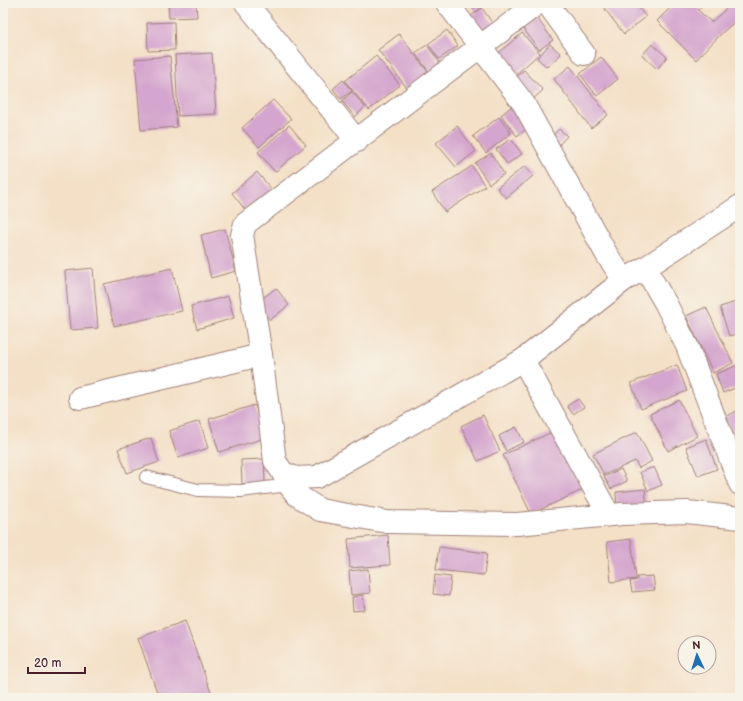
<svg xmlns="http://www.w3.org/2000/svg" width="743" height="701" viewBox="0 0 743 701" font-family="'Balsamiq Sans',sans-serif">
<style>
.building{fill:#d4a5ce}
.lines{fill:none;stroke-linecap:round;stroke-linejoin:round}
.lane-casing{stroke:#9f8079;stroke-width:14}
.street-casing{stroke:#9f8079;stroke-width:24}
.lane{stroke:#fff;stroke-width:12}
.street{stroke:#fff;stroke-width:22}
</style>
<rect width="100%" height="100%" fill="#f7f3e8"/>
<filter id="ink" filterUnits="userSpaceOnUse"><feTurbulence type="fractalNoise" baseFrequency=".025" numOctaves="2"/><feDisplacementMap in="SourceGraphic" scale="8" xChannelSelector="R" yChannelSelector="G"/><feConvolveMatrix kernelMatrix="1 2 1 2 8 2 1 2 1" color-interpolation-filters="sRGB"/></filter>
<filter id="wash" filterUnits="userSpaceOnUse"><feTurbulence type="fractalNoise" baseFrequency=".012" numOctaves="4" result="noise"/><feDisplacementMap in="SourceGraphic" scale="16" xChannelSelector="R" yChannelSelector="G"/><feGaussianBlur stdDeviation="0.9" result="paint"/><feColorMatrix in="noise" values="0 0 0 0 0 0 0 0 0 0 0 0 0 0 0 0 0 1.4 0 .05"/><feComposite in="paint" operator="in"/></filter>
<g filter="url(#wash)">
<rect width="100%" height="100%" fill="#f4e0c7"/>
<g id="blocks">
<!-- building -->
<g class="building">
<polygon points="168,3 196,3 197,17 169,18"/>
<polygon points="468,3 487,3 476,12"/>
<polygon points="612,3 635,3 646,17 624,34 604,8"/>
<polygon points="675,3 705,3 698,10 711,22 733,3 739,3 740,17 722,33 696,60 657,21"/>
<polygon points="482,8 495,27 478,39 464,21"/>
<polygon points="537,18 553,40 539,50 523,28"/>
<polygon points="174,22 175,50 148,51 147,23"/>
<polygon points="447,30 458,46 439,59 428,44"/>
<polygon points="522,33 540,53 513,77 495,56"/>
<polygon points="399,34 431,76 410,92 378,50"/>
<polygon points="550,44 561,54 547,67 537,58"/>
<polygon points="652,44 667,57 657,69 642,55"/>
<polygon points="427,45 441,64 429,72 415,53"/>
<polygon points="212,53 216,114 178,116 175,55"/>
<polygon points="170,56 177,127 141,130 135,59"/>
<polygon points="376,56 400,85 369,110 345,81"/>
<polygon points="601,57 618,79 597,96 580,74"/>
<polygon points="570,66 608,115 591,128 554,79"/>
<polygon points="524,70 543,90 529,103 510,82"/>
<polygon points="343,80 352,91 341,99 333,89"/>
<polygon points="352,92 365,107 355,117 342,101"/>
<polygon points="273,100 291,119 259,147 242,128"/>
<polygon points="516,103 533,124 517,136 501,115"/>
<polygon points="499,117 511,133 486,153 473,136"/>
<polygon points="289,125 306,145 275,172 258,152"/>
<polygon points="457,126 476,151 456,167 436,143"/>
<polygon points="559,129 567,136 557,147 549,140"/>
<polygon points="511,139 522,154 507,164 496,149"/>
<polygon points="491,153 504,174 489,184 475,163"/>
<polygon points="472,166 485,186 445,212 432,192"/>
<polygon points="525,166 533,176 506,198 497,188"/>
<polygon points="257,172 272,190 246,211 232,193"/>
<polygon points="225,229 236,271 211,278 201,235"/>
<polygon points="93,268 98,328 70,330 65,271"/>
<polygon points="172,268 182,311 114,326 104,284"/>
<polygon points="276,288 289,305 270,320 256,303"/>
<polygon points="228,296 234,318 197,329 191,306"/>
<polygon points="739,301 740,333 729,336 720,307"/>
<polygon points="706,307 733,363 713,373 686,316"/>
<polygon points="740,364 740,386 723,393 716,374"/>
<polygon points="677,365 687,391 641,409 631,383"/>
<polygon points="578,399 584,407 573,414 567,406"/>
<polygon points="679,400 697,436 668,451 650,414"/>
<polygon points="255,405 265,438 219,452 209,419"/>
<polygon points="740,409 740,441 738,442 724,418"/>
<polygon points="483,415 500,451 478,461 461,426"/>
<polygon points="200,421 208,448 178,458 169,431"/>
<polygon points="516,427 524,442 506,451 499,436"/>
<polygon points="554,431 582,490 531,514 503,455"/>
<polygon points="637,432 652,461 639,468 635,461 604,475 593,454"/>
<polygon points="151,438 159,462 127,473 118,449"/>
<polygon points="706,439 717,469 698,476 686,447"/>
<polygon points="264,459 265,483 242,484 241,460"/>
<polygon points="654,467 662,485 648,491 640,472"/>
<polygon points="621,469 627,481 611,489 604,477"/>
<polygon points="645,489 647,507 617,509 616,492"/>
<polygon points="388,535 390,565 350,568 348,539"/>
<polygon points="631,539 636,579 611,582 607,542"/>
<polygon points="439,547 487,553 484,575 436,570"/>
<polygon points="368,569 370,593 351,595 349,571"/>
<polygon points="435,575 451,577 449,596 433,594"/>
<polygon points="653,576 655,590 632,592 630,581 637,580 637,577"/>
<polygon points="363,595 365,610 353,611 352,597"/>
<polygon points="185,621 213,698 159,698 138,638"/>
</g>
</g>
</g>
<g filter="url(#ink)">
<use href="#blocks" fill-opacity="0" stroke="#9f8079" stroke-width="1"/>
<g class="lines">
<!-- lane casing -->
<g class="lane-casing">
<polyline id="lane" points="146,477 198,490 241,491 289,485"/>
</g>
<!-- street casing -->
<g class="street-casing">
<g id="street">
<polyline points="246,3 357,141"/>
<polyline points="447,3 524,104 607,255 624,280"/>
<polyline points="538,3 245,224 242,235 261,355 275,461 283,473 296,478 317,477 523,360 624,280 645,268 740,206"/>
<polyline points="547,3 584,54"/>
<polyline points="645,268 666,304 687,346 740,484"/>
<polyline points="523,360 609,515"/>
<polyline points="80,398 261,355"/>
<polyline points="283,473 289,485 297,495 320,510 387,522 517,524 622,514 687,512 740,518"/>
</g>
</g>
<!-- lane -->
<use href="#lane" class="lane"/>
<!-- street -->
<use href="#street" class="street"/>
</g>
</g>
<!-- margin -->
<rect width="743" height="701" fill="none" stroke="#f7f3e8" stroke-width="16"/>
<!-- north arrow -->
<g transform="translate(697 655) rotate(356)"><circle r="19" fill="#f7f3e8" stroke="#b29e9c"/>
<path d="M0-3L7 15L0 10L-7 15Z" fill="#1f6fb2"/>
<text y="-6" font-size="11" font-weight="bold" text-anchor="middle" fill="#4a1f2b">N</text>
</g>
<!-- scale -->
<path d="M28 667v6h57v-6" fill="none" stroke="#4a1f2b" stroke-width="2"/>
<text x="34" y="667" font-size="12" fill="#4a1f2b" stroke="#f7f3e8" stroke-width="3" paint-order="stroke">20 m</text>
</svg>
